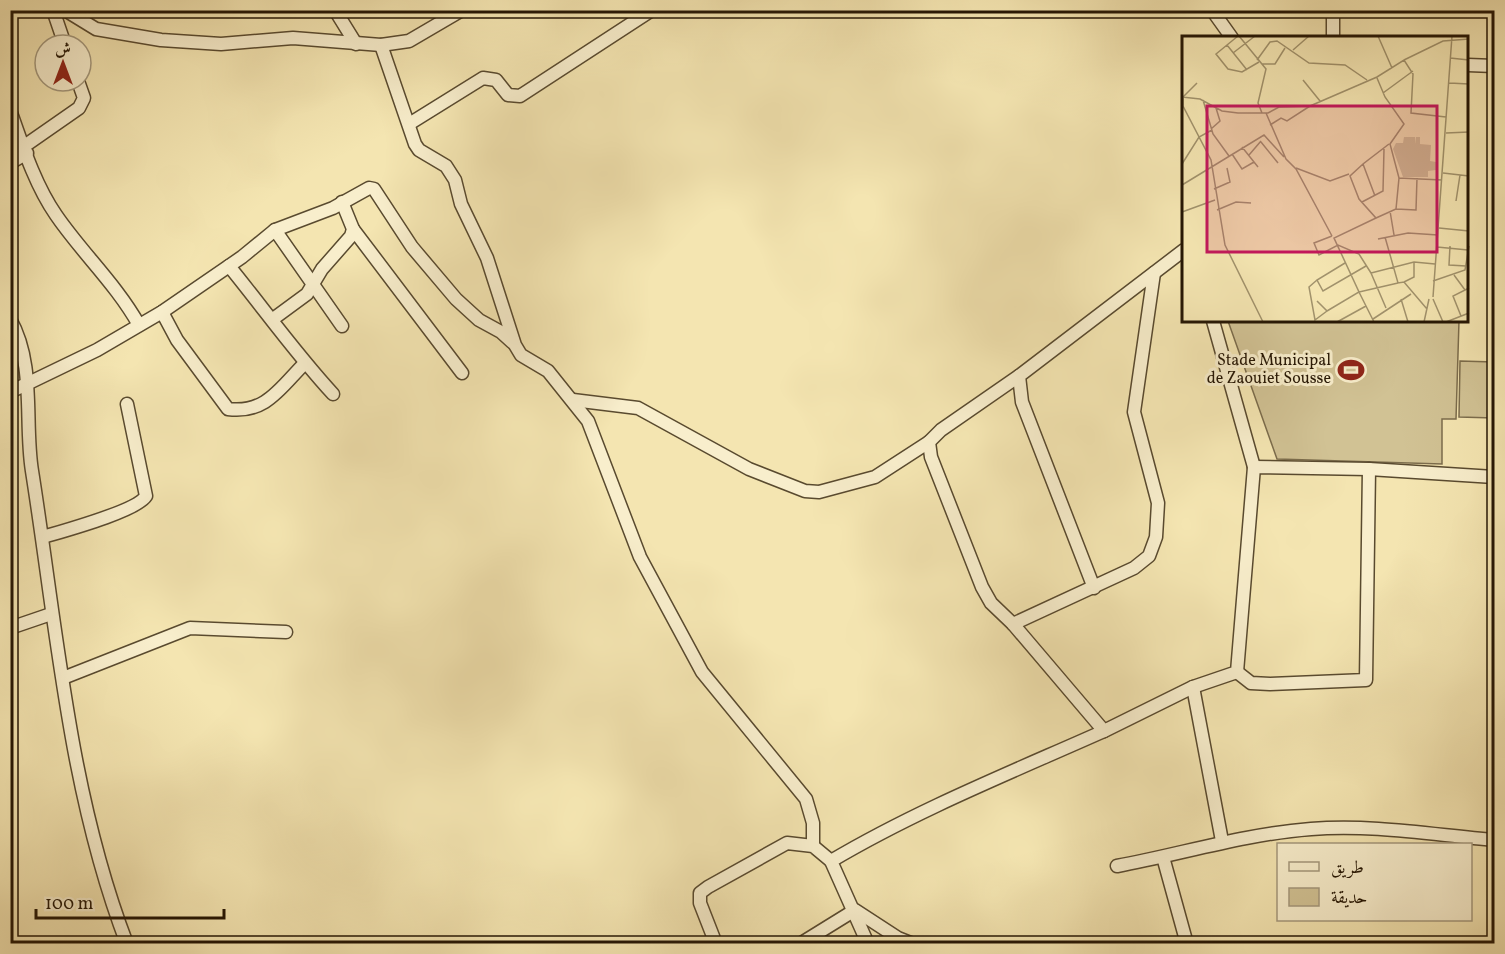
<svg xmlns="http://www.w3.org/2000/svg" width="1505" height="954" viewBox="0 0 1505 954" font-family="Vollkorn,Amiri,serif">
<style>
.park{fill:#d1c294;stroke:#7b6c4c;stroke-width:1.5}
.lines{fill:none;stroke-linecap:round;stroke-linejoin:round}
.street-casing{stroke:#594a2f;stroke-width:15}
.street{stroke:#f8eecc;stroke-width:12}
.labels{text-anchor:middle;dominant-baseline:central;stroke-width:6;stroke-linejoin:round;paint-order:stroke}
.poi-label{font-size:16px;fill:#251604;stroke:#f8eecc;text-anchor:end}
.inset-road{fill:none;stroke:#a1926c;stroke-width:1.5}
.view{fill:#c2185b;fill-opacity:0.15;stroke:#c2185b;stroke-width:3}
.inset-edge{fill:none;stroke:#251604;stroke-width:3}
</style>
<rect width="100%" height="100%" fill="#f4e5b1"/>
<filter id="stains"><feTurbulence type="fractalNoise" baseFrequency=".00333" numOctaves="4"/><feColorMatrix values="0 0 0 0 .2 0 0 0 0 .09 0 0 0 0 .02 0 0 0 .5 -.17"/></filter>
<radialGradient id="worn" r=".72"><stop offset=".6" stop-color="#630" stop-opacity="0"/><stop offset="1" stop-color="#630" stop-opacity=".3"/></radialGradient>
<!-- park -->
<g class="park">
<polygon points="1228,321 1459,321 1456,419 1442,419 1442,464 1277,459"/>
<polygon points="1460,361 1494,362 1494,418 1459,417"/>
</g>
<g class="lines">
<!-- street casing -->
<g class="street-casing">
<g id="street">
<polyline points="53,10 65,45"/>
<polyline points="65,10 96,29 161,40 221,44 293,38 381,45 409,41 462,10"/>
<polyline points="335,10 356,44"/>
<polyline points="1212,10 1232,38"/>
<polyline points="1333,10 1333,38"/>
<polyline points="381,45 415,144 419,150 446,166 455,180 461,204 487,258 515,345 521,355 548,371 588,421 640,557 702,672 806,799 813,823 813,846"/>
<polyline points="1468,65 1494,66"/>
<path d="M10 110C22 144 35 185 56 215 82 253 116 284 139 325"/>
<polyline points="409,124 483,78 496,80 508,95 520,96 652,10"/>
<polyline points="23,147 79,108 84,98 78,81"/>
<polyline points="10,163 27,153"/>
<polyline points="353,229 462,373"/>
<polyline points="275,230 342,326"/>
<path d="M229 266C264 309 296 354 333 394"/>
<path d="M162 312 177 340 228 409C266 414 280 388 305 363"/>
<path d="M10 319C36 365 24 422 32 471 57 629 69 793 127 944"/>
<polyline points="273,319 307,294 322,269 351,236 353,229 342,202"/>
<polyline points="1213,321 1254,467"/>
<polyline points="1019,376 941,430 929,442 931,457 982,587 991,603 1013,624 1104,731 1193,687 1237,672 1254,467 1369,469 1494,477"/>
<polyline points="10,392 97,350 162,312 242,257 275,230 333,208 369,188 374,189 412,247 456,299 479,320 501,332 512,342"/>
<polyline points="573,400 638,408 749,469 805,491 819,492 875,477 929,442"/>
<path d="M43 537C63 531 137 511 146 496L127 404"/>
<polyline points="1094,588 1022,402 1019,376 1184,250"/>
<polyline points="1013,624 1134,568 1149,556 1156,537 1158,503 1134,412 1154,273"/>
<polyline points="10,628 51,614"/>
<polyline points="1237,672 1251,683 1270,684 1366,680 1369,469"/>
<polyline points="63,678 190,628 286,632"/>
<polyline points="1193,687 1222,841"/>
<polyline points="1163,857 1187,944"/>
<path d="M1117 866C1182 854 1244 834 1311 829 1372 824 1434 835 1494 840"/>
<polyline points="716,944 700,903 700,893 708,887 787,843 813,846 831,861"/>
<polyline points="800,944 855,910 898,938 913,944"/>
<path d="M868 944 831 861C917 810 1012 772 1104 731"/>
</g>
</g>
<!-- street -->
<use href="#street" class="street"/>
</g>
<!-- icons -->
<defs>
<g id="stadium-bare" transform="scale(2.07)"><path d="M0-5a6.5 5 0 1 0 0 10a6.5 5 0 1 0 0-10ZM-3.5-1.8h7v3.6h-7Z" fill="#8f2418" stroke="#f8eecc" stroke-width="2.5" paint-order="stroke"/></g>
</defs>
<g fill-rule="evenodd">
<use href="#stadium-bare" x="1351" y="370"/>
</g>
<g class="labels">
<!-- poi labels -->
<g class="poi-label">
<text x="1331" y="361">Stade Municipal<tspan x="1331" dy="18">de Zaouiet Sousse</tspan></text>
</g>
</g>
<!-- overview -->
<g transform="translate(1182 36)">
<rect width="286" height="286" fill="#f4e5b1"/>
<path d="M222 101H233L234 108V101H238V108L249 109 248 125 254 126V134L246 135V141H221L211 113 214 107H221Z" fill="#d1c294"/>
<path class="inset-road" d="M56 0 34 18 46 33 60 36 77 26M57 0 84 33 76 67 80 77M196 0 210 32M45 9 65 34M111 14 127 0M51 17 73 0M268 22 287 24M75 24 88 6 95 5 127 27 163 29 185 44M222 24 261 5 287 3M80 28H93L103 12M195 42 203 61 222 88 208 108 217 142M121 44 138 65M15 47 1 61V70L29 124 43 209 81 286M267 47 287 48M201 57 231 35M0 61 18 63 40 75 56 77H86L97 71 127 70M21 64 31 98 47 120M84 77 104 123 114 133 150 200M88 89 99 82 105 85 128 70 195 41 222 24 231 38 229 77 264 81M29 93 38 85 34 72M264 97 287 96M79 106 96 127M60 111 76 131M50 118 60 133 72 126M67 119 79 105M0 128 17 101 30 94M181 128 168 140 177 163 194 182 214 173 217 142 260 144M114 132 148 145 167 138M261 137 287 140M0 149 82 99 102 121M32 153 48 146 45 132M193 160 181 128 207 108M274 165 278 139M180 166 201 155 202 113M214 173 234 174 235 142M35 174 54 166 69 167M208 175 212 199M0 176 33 164M257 192 287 195M150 200 132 207 137 219 156 209 177 218 189 237M203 201 216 247 222 246 245 273M196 203 226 197 256 199M268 210 267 229 284 230M255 211 286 214M163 227 135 244 141 255 184 230M272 239 283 254M135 244 127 251 133 284 145 275 135 265M251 245 283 234 287 210M222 246 232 241V226M251 261 270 0M219 263 226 286M251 263 261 286M204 272 189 237 232 226 253 228M145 275 177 256 152 202 194 182M279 280 271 260 287 252M191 283 229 258M155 286 184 270M192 286 177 256 216 247M242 286 247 263M264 286 287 277"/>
<path class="view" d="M25 70H255V216H25Z"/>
<rect width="286" height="286" class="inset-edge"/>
</g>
<!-- margin -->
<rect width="1505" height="954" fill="none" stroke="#f4e5b1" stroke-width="36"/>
<rect x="12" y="12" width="1481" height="930" fill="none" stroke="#251604" stroke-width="3"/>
<rect x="18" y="18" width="1469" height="918" fill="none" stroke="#251604" stroke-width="1.5"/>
<!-- legend -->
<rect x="1277" y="843" width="195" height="78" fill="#f8eecc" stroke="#a4987c" stroke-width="1.5"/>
<rect x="1289" y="862" width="30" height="9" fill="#f8eecc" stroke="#a4987c" stroke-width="1.5"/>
<text x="1331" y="873" font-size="18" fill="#251604">طريق</text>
<rect x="1289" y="888" width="30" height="18" fill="#d1c294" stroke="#a4987c" stroke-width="1.5"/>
<text x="1331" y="903" font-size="18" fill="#251604">حديقة</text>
<!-- north arrow -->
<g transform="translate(63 63)"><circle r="28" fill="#f8eecc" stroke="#a4987c" stroke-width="1.5"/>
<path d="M0-4.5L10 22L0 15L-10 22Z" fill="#8f2418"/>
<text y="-9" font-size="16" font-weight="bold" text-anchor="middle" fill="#251604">ش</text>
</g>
<!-- scale -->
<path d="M36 909v9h188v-9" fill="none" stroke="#251604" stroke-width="3"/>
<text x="45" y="909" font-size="18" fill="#251604" stroke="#f8eecc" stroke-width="4.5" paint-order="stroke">100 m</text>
<rect width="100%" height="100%" filter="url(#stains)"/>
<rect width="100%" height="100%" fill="url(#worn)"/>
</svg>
